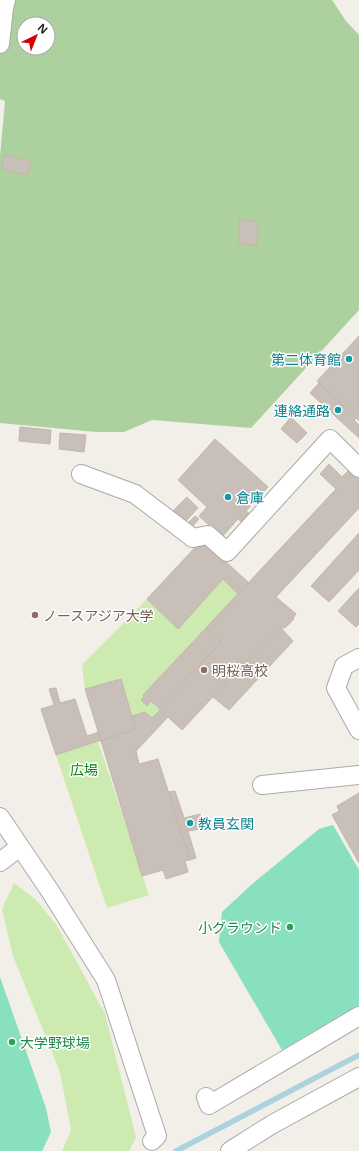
<svg xmlns="http://www.w3.org/2000/svg" width="359" height="1151" viewBox="0 0 359 1151" font-family="'Noto Sans','Noto Sans JP',sans-serif">
<style>
.grass{fill:#cdebb0}
.forest{fill:#add19e;fill-rule:evenodd}
.pitch{fill:#88e0be}
.lines{fill:none;stroke-linecap:round;stroke-linejoin:round}
.stream{stroke:#aad3df;stroke-width:5.5}
.building{fill:#c7bfb8;stroke:#c4b6ab}
.minor-casing{stroke:#a9a9a9;stroke-width:20}
.minor{stroke:#fff;stroke-width:18}
.culture-dot{fill:#0f9aa8;stroke:#fff;stroke-width:1.5}
.education-dot{fill:#8d6e63;stroke:#fff;stroke-width:1.5}
.leisure-dot{fill:#2e9e5b;stroke:#fff;stroke-width:1.5}
.labels{text-anchor:middle;dominant-baseline:central;stroke-width:3;stroke-linejoin:round;paint-order:stroke}
.culture-label{font-size:14px;fill:#0d838f;stroke:#fff;text-anchor:end}
.education-label{font-size:14px;fill:#785e54;stroke:#fff;text-anchor:start}
.park-label{font-size:14px;fill:#0c8416;stroke:#fff}
.leisure-label{font-size:14px;fill:#27864d;stroke:#fff;text-anchor:end}
</style>
<rect width="100%" height="100%" fill="#f2efe9"/>
<!-- grass -->
<g class="grass">
<polygon points="223,579 238,594 143,695 144,697 141,700 147,705 151,701 160,710 152,718 145,712 132,716 121,679 85,689 82,665 147,599 178,628"/>
<polygon points="98,741 149,895 107,908 56,755"/>
<polygon points="14,883 35,899 56,924 105,1014 136,1137 129,1151 62,1151 71,1130 60,1072 13,956 2,909"/>
</g>
<!-- forest -->
<path class="forest" d="M0 0H332L346 21 359 35V310L251 428 152 420 124 432H96L0 423V156L5 101 0 99ZM24 24H48V48H24Z"/>
<!-- pitch -->
<g class="pitch">
<polygon points="333,825 359,870 359,1005 282,1050 219,942 222,912 251,885 319,829"/>
<polygon points="0,977 46,1108 51,1132 42,1151 0,1151"/>
</g>
<g class="lines">
<!-- stream -->
<polyline class="stream" points="176,1151 359,1055"/>
</g>
<!-- building -->
<g class="building">
<polygon points="4,155 31,161 28,175 2,169"/>
<polygon points="239,219 258,222 257,245 239,244"/>
<polygon points="359,336 359,420 358,420 317,381"/>
<polygon points="319,383 356,418 354,420 359,425 359,438 310,393"/>
<polygon points="291,417 307,433 297,443 281,429"/>
<polygon points="20,427 51,430 50,444 19,441"/>
<polygon points="60,433 86,435 84,452 59,449"/>
<polygon points="215,439 268,487 246,511 250,514 243,523 238,519 222,537 199,516 207,507 178,480"/>
<polygon points="329,464 342,477 351,468 359,476 359,508 276,597 296,614 293,618 294,619 285,628 283,627 282,629 279,626 182,730 168,717 136,751 139,764 158,759 190,860 185,861 188,872 166,879 163,870 142,876 101,741 135,729 132,716 145,712 152,718 160,710 159,708 221,642 206,628 336,489 320,474"/>
<polygon points="187,497 198,508 185,522 173,511"/>
<polygon points="195,516 199,519 192,527 188,523"/>
<polygon points="359,533 359,570 329,602 311,586"/>
<polygon points="202,540 248,582 238,594 223,579 178,629 147,599"/>
<polygon points="359,588 359,624 356,627 338,611"/>
<polygon points="279,626 293,641 229,710 213,697"/>
<polygon points="206,628 221,642 159,708 151,701 147,706 141,700 144,697 143,695"/>
<polygon points="121,679 132,716 135,729 101,741 85,689"/>
<polygon points="56,688 60,703 75,699 87,736 99,732 101,741 98,741 56,755 41,709 54,705 49,689"/>
<polygon points="175,791 184,818 200,814 205,828 188,831 196,858 190,860 173,808 169,792"/>
<polygon points="359,793 359,863 332,815 339,811 337,806"/>
</g>
<g class="lines">
<!-- minor casing -->
<g class="minor-casing">
<g id="minor">
<polyline points="0,44 4,8 6,0"/>
<polyline points="81,474 135,494 193,538 208,535 227,552 330,439 359,468"/>
<polyline points="359,658 344,666 336,688 359,730"/>
<polyline points="262,785 359,775"/>
<polyline points="0,817 50,891 106,980 157,1136 152,1141"/>
<polyline points="0,862 17,849"/>
<polyline points="206,1097 209,1105 359,1016"/>
<polyline points="230,1151 271,1125 359,1077"/>
</g>
</g>
<!-- minor -->
<use href="#minor" class="minor"/>
</g>
<!-- markers -->
<g class="culture-dot">
<circle cx="349" cy="359" r="4"/>
<circle cx="338" cy="410" r="4"/>
<circle cx="228" cy="497" r="4"/>
<circle cx="190" cy="823" r="4"/>
</g>
<g class="education-dot">
<circle cx="35" cy="615" r="4"/>
<circle cx="204" cy="670" r="4"/>
</g>
<g class="leisure-dot">
<circle cx="290" cy="927" r="4"/>
<circle cx="12" cy="1042" r="4"/>
</g>
<g class="labels">
<!-- culture labels -->
<g class="culture-label">
<text x="341" y="359">第二体育館</text>
<text x="330" y="410">連絡通路</text>
<text x="236" y="497" text-anchor="start">倉庫</text>
<text x="198" y="823" text-anchor="start">教員玄関</text>
</g>
<!-- education labels -->
<g class="education-label">
<text x="43" y="615">ノースアジア大学</text>
<text x="212" y="670">明桜高校</text>
</g>
<!-- park labels -->
<g class="park-label">
<text x="84" y="769">広場</text>
</g>
<!-- leisure labels -->
<g class="leisure-label">
<text x="282" y="927">小グラウンド</text>
<text x="20" y="1042" text-anchor="start">大学野球場</text>
</g>
</g>
<!-- north arrow -->
<g transform="translate(36 36) rotate(43)"><circle r="19" fill="#ffffff" stroke="#a7a7a7"/>
<path d="M0-3L7 15L0 10L-7 15Z" fill="#d40000"/>
<text y="-6" font-size="11" font-weight="bold" text-anchor="middle" fill="#222222">N</text>
</g>
</svg>
